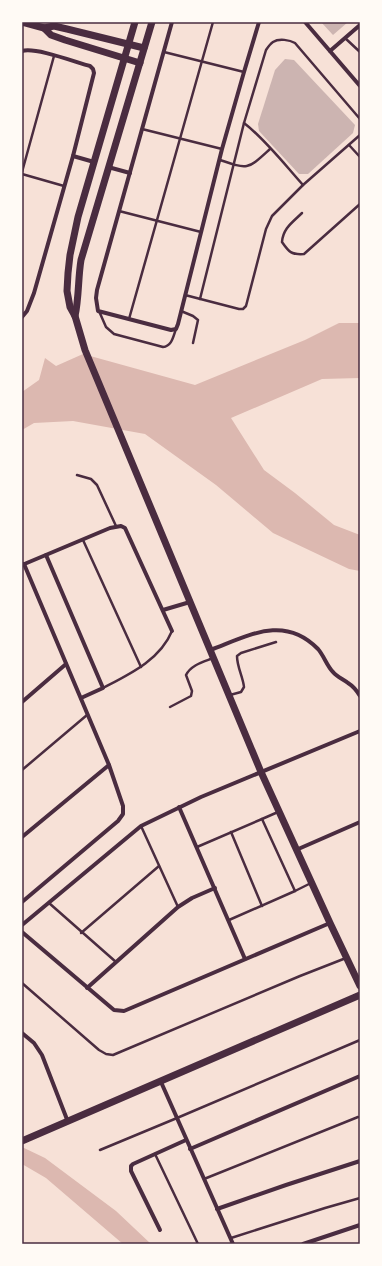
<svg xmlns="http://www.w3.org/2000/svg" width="382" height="1266" viewBox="0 0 382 1266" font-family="'Exo 2',sans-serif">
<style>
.water{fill:#dcb8b0}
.building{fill:#ccb4b1}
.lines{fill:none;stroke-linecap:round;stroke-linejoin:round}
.service{stroke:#4a2c40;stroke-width:2.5}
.minor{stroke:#4a2c40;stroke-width:4}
.secondary{stroke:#4a2c40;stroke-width:7}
.neatline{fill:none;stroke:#4a2c40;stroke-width:1.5}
</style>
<rect width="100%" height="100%" fill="#f7e1d7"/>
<!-- water -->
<g class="water">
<polygon points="339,323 360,323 360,378 322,379 231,418 264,470 295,493 334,525 360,535 360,571 349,569 273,533 216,485 145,434 73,421 34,423 22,430 22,392 39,380 45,358 56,366 83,354 195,385 305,340"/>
<polygon points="22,1147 45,1158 116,1211 151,1244 123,1244 46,1178 22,1164"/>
</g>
<!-- building -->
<g class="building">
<polygon points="321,22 348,22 333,35"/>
<polygon points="285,59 294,60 355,125 353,133 308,174 299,174 259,131 258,124 275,70"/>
</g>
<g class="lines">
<!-- service -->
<g class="service">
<polyline points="345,38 360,52"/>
<polyline points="164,52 244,72"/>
<path d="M244 123C265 139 285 165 303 185"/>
<polyline points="142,129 222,149"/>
<polyline points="349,145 360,157"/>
<path d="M220 160C249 170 248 169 270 149"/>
<polyline points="22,172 54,56"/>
<polyline points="22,174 64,186"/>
<polyline points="119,211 201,232"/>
<path d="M302 213C293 222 283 228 282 242 289 252 291 255 304 254L360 204"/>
<polyline points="185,295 239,309 243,309 246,306 266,229 272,216 303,185 360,135"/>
<path d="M200 299 244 123 266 50C268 47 270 44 273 42 279 38 290 40 295 43L360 119"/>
<path d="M99 311 106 327 114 334 163 347C172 346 173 337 176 329"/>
<polyline points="181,311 193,316 198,320 193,343"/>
<polyline points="129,319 213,22"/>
<polyline points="77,475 91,479 97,485 116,526"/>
<polyline points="83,540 141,667"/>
<path d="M103 688C130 674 160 660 172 631"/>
<path d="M230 695 241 692 244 687C243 677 237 667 237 656L241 653 276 642"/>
<path d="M170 707 191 696 192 691 186 675C191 665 203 662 213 658"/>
<polyline points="22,770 87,715"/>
<polyline points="278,812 262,819 295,891 311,883"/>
<polyline points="141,826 178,907"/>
<polyline points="231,832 262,906"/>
<polyline points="197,847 262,819"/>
<polyline points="49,903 116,962"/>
<polyline points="229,920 295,891"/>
<polyline points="81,933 159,866"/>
<polyline points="22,983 99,1050 106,1054 113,1055 300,976 346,958"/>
<polyline points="100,1150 177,1118 360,1040"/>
<polyline points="155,1154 198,1244"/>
<polyline points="204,1179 358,1117"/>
<polyline points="231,1238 325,1208 360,1198"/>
</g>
<!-- minor -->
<g class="minor">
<polyline points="172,22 97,290 96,298 98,311 171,330 176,329 178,324 222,149 244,72 259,22"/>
<polyline points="305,22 360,86"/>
<path d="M22 51C36 47 75 62 90 66L93 69 94 73 73 156 34 293 27 311 22 317"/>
<polyline points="330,51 360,25"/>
<polyline points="73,156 94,162"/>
<polyline points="108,167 130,173"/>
<polyline points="46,555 103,688 81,698"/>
<polyline points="22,565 110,528 121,526 125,528 172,631"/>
<polyline points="163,610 190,602"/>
<path d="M210 650C248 636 284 614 318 649 324 656 327 666 333 672 337 677 343 679 348 683 353 686 357 691 360 696"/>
<polyline points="22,702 66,664"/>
<polyline points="179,807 245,959"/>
<polyline points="22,837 109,765"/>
<polyline points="296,850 360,822"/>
<polyline points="22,902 118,821 123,814 123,806 109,765 24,564"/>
<polyline points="22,925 141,826 201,797 360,731"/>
<polyline points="22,932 114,1010 124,1011 330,923"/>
<polyline points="87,988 178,907 192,898 215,888"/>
<polyline points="22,1033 34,1043 42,1055 68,1122"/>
<polyline points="161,1082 233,1244"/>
<polyline points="190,1149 360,1076"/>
<polyline points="217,1209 286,1185 360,1161"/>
<polyline points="160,1230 131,1171 131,1166 133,1164 186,1140"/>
<polyline points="303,1244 360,1225"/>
</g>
<!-- secondary -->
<g class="secondary">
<polyline points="22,22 44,28 54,26 67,29 144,48"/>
<polyline points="135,22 78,217 70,255 68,273 67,291 70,307 75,316 85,350 261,772 330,923 360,986"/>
<polyline points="44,28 51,35 65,40 140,63"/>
<path d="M75 316C79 298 78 278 81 260L152 22"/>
<polyline points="22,1141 360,995"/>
</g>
</g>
<!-- border -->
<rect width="382" height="1266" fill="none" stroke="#fffaf5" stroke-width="46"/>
<rect x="23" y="23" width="336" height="1220" class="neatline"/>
</svg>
